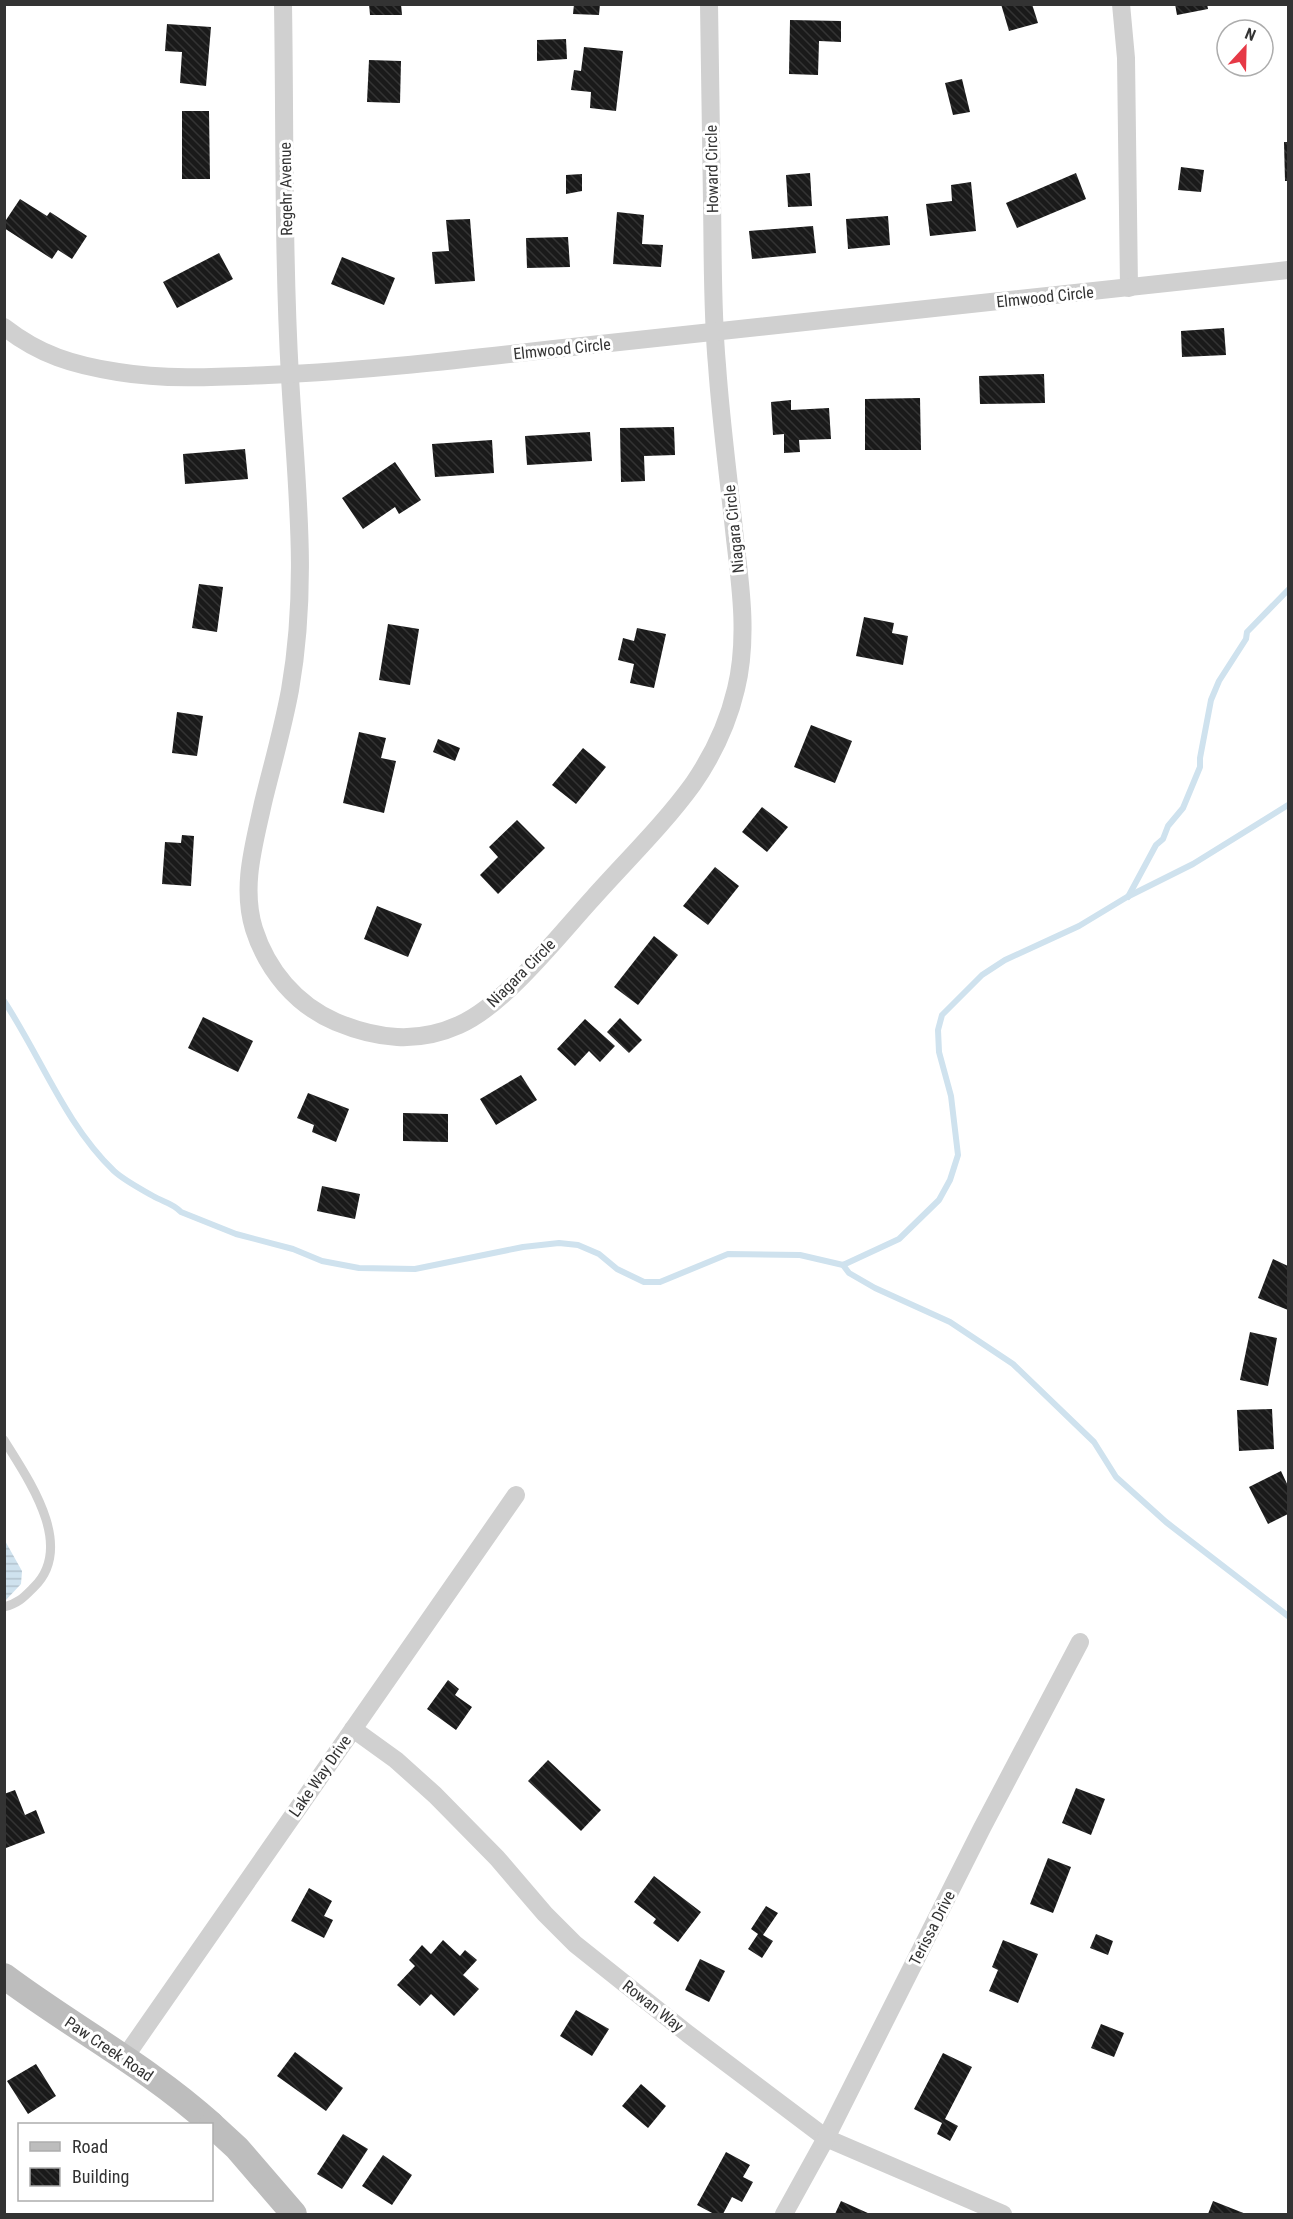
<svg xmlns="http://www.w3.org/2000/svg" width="1293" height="2219" viewBox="0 0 1293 2219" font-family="'Roboto Condensed',sans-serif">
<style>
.water{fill:url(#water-rules)}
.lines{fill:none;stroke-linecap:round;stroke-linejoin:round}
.stream{stroke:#cfe2ee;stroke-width:6}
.building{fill:url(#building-back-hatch)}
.lane{stroke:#d0d0d0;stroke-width:9}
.street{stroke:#d0d0d0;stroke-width:18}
.secondary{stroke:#bdbdbd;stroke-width:26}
.labels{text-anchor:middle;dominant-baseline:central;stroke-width:6;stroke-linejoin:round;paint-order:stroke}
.street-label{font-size:16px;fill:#333;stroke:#fff}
</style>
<defs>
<pattern id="water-rules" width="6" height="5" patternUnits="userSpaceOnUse" patternTransform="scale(1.5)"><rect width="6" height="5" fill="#cfe2ee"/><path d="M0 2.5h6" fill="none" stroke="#b2c2cd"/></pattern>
<pattern id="building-back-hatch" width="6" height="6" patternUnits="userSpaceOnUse" patternTransform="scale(1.5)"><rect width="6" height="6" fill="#1a1a1a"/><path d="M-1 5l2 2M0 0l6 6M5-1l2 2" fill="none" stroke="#333"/></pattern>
</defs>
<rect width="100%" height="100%" fill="#fff"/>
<!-- water -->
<polygon class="water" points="4,1539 22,1571 21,1584 5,1601"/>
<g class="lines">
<!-- stream -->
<g class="stream">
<polyline points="1128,897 1156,845 1163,839 1168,826 1183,808 1200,767 1200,758 1211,700 1219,681 1246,639 1247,632 1288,590"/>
<path d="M4 1001C41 1057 65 1124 114 1171 125 1181 141 1189 153 1196 163 1202 173 1203 181 1212L236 1234 293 1249 322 1261 359 1268 415 1269 523 1247 559 1243 578 1245 599 1254 617 1269 644 1282H660L728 1254 800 1255 843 1265 899 1239 939 1200 950 1180 958 1155 951 1096 939 1052 938 1030 942 1015 982 975 1005 960 1079 926 1127 897 1193 864 1288 805"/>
<polyline points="843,1265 849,1273 875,1288 950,1322 1013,1364 1094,1442 1116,1477 1166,1522 1288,1616"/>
</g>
</g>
<!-- building -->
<g class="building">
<polygon points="369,4 401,4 402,15 370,15"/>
<polygon points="574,4 600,4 599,15 573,14"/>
<polygon points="1001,4 1032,4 1038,23 1009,31"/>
<polygon points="1175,4 1207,4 1208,9 1177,15"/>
<polygon points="790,20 841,21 841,42 819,41 818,75 789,74"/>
<polygon points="167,24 211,27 206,86 180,83 182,52 165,51"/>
<polygon points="566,39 567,59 537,61 537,40"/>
<polygon points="584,47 623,51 616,111 590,108 591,92 571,90 574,70 581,71"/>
<polygon points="369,60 401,61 400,103 367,102"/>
<polygon points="962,79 970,112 953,115 945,83"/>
<polygon points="182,111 209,111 210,179 182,179"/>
<polygon points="1284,142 1288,142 1288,181 1285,181"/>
<polygon points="1181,167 1204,170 1201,192 1178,190"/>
<polygon points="810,173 812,206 788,207 786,175"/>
<polygon points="1076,173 1086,199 1017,228 1006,203"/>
<polygon points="582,174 582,191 566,194 566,175"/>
<polygon points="971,182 976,231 930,236 926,204 952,201 951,185"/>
<polygon points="20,199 47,216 50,212 87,236 72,259 58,250 52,259 4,228 4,223"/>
<polygon points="617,212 644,215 642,244 663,245 661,267 613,264"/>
<polygon points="888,216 890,245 848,249 846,219"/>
<polygon points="470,219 475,281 435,284 432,252 449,251 446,220"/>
<polygon points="813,226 816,253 752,259 749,231"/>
<polygon points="568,237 570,267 527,268 526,238"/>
<polygon points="219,253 233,279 177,308 163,282"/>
<polygon points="342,257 395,278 384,305 331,284"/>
<polygon points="1224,328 1226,355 1182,357 1181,331"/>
<polygon points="1044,374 1045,403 980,404 979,376"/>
<polygon points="920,398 921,450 865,450 865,399"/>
<polygon points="791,400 791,410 829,408 831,439 799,440 800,452 784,453 784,434 773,435 771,402"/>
<polygon points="674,427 675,455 644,456 645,481 621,482 620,428"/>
<polygon points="590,432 592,461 527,465 525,436"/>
<polygon points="492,440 494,473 435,477 432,444"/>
<polygon points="245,449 248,479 185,484 183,454"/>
<polygon points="395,462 421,500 399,514 395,507 363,529 342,498"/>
<polygon points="199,584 223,587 217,632 192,628"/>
<polygon points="864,617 894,623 892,633 908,636 903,665 856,656"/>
<polygon points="388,624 419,629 410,685 379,680"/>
<polygon points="637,628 666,634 654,688 630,683 634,664 618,660 623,638 634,641"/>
<polygon points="177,712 203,716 197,756 172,753"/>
<polygon points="811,725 852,741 835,783 794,767"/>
<polygon points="359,732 386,738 381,758 396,761 384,813 343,803"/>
<polygon points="438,739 460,748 455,761 433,752"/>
<polygon points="583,748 606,767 576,804 552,785"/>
<polygon points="762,807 788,827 767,852 742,832"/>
<polygon points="517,820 545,848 498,894 480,875 498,857 489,847"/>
<polygon points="182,835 194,836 191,886 162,884 165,842 181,843"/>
<polygon points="715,867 739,886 708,925 683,906"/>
<polygon points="377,906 422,924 408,957 364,939"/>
<polygon points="654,936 678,955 638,1005 614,987"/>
<polygon points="203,1017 253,1041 238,1072 188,1048"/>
<polygon points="620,1018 642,1040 629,1053 607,1032"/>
<polygon points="585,1019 615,1046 600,1062 589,1051 575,1066 557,1049"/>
<polygon points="521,1075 537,1100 496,1125 480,1099"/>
<polygon points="308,1093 349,1109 336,1142 312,1132 314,1125 297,1118"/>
<polygon points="403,1113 448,1114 448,1142 403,1141"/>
<polygon points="322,1186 360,1194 355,1219 317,1211"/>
<polygon points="1273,1259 1288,1266 1288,1310 1258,1298"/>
<polygon points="1250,1332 1277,1338 1268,1386 1240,1380"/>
<polygon points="1272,1409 1274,1449 1239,1451 1237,1410"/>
<polygon points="1281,1471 1288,1486 1288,1514 1268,1524 1249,1487"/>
<polygon points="448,1680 459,1689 455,1695 472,1707 456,1730 427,1709"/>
<polygon points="548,1760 601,1810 581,1831 528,1781"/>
<polygon points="1076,1788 1105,1799 1091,1835 1062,1823"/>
<polygon points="15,1790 25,1815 36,1810 45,1833 6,1848 4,1843 4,1794"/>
<polygon points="1048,1858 1071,1867 1053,1913 1030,1904"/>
<polygon points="654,1876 701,1912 678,1942 653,1923 656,1919 634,1902"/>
<polygon points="309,1888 332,1901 324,1916 333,1920 324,1938 291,1921"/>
<polygon points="766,1906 778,1913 763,1935 773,1941 762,1958 748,1949 758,1934 751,1929"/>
<polygon points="1096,1934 1113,1941 1108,1955 1090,1948"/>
<polygon points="443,1940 460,1956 465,1950 477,1960 463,1975 479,1989 454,2016 431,1994 420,2006 397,1985 415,1966 409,1960 422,1945 431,1954"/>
<polygon points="1003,1940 1038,1954 1018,2003 989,1991 998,1970 992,1967"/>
<polygon points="700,1959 725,1971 709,2002 685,1990"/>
<polygon points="576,2010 609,2029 592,2056 560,2036"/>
<polygon points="1101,2024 1124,2033 1114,2057 1091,2048"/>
<polygon points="295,2052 343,2088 326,2111 277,2076"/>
<polygon points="943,2053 972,2067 945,2119 958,2126 950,2141 937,2134 942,2123 914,2109"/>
<polygon points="36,2064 56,2096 28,2114 7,2081"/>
<polygon points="641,2084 666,2106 648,2128 622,2106"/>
<polygon points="343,2134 368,2149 342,2189 317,2174"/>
<polygon points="726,2152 750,2165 743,2177 753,2182 742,2202 732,2197 723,2214 714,2214 697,2205"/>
<polygon points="383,2155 412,2175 392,2205 362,2186"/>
<polygon points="841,2201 870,2214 835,2214"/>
<polygon points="1213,2201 1246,2214 1208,2214"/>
</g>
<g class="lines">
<!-- lane -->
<path class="lane" d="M4 1440C28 1479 76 1546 34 1587 24 1597 19 1603 4 1607"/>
<!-- street -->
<g class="street">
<path d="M283 4C285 128 283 253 290 377 296 484 309 582 290 690 283 728 272 766 263 803 254 845 241 887 254 929 267 970 296 1005 336 1022 377 1039 417 1044 459 1025 505 1005 559 935 593 898 627 860 664 824 693 784 713 755 728 723 736 689 748 640 741 588 735 539 729 481 721 423 717 365 712 311 713 257 712 202 711 136 710 70 709 4"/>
<polyline points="1121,4 1126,58 1129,288"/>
<path d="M4 327C40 355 73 365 118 372 166 380 219 377 268 375 364 371 459 360 554 349 799 323 1044 297 1288 270"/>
<polyline points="353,1729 396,1760 435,1795 497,1858 545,1914 575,1944 688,2034 826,2138 1003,2214"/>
<polyline points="125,2057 516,1495"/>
<polyline points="784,2214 826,2138 982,1828 1080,1642"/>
</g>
<!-- secondary -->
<g class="secondary">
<path d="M4 1976C72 2027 148 2067 211 2124"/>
<polyline points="212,2125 237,2148 294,2214"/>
</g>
</g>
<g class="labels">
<!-- street labels -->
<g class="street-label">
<text transform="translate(712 169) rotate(-91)">Howard Circle</text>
<text transform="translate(286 189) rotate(-91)">Regehr Avenue</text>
<text transform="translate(1045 297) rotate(-6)">Elmwood Circle</text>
<text transform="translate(562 349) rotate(-6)">Elmwood Circle</text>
<text transform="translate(734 529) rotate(-96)">Niagara Circle</text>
<text transform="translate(521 973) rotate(-45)">Niagara Circle</text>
<text transform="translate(320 1776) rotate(-55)">Lake Way Drive</text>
<text transform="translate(932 1928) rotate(-63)">Terissa Drive</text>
<text transform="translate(653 2006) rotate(38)">Rowan Way</text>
<text transform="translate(109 2049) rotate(34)">Paw Creek Road</text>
</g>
</g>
<!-- border -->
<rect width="1293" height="2219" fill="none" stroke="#333333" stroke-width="12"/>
<!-- legend -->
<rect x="18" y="2123" width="195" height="78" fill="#ffffff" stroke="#adadad" stroke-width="1.5"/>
<rect x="30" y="2142" width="30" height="9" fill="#bdbdbd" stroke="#adadad" stroke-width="1.5"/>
<text x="72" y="2153" font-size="18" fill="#333333">Road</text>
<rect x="30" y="2168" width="30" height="18" fill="url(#building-back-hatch)" stroke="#adadad" stroke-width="1.5"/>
<text x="72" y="2183" font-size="18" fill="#333333">Building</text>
<!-- north arrow -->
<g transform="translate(1245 48) rotate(22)"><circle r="28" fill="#ffffff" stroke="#adadad" stroke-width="1.5"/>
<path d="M0-4.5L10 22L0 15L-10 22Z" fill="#e63946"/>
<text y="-9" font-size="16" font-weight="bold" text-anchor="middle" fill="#333333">N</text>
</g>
</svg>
